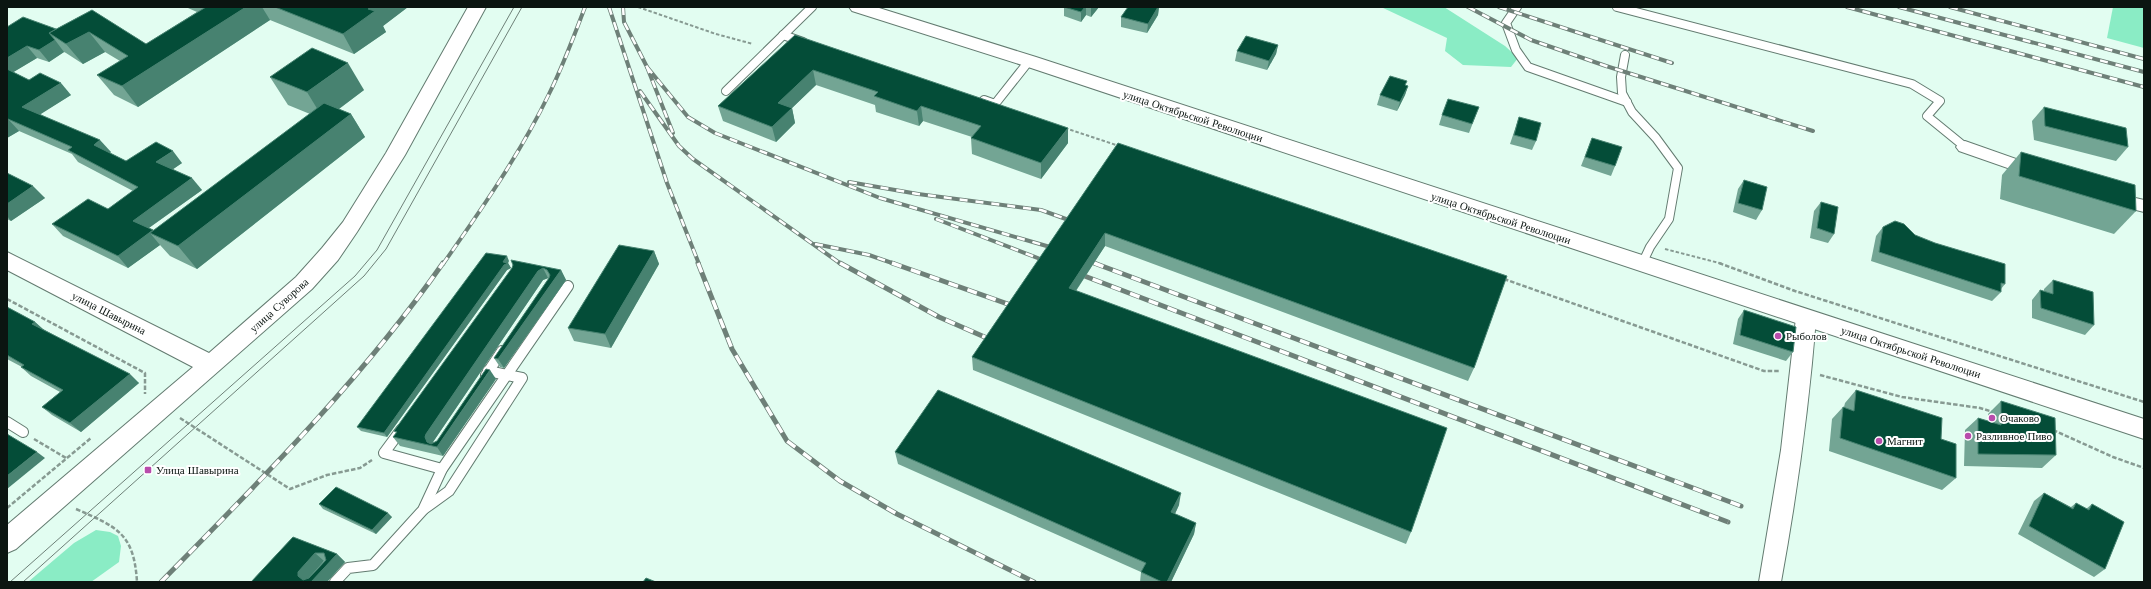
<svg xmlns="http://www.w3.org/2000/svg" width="2151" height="589" viewBox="0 0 2151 589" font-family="'Libre Baskerville',serif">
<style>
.green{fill:#8aecc5}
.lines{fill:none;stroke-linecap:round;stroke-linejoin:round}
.lane-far1-casing{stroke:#637b70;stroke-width:10}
.lane-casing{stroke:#637b70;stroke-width:12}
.street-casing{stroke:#637b70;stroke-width:2}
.secondary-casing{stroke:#637b70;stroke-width:2}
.primary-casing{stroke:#637b70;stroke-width:2}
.path-far1{stroke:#879a92;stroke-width:2;stroke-dasharray:3.5 2;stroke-linecap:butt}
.path{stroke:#879a92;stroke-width:2.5;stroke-dasharray:4.5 2;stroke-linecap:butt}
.lane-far1{stroke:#fff;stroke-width:8}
.lane{stroke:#fff;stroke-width:10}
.street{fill:#fff;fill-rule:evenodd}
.secondary{fill:#fff;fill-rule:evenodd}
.primary{fill:#fff;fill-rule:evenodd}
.tram{stroke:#6e8078;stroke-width:1}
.rail-far1-casing{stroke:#6e8078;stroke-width:4}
.rail-casing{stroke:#6e8078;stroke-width:5}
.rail-far1{stroke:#fff;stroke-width:2.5;stroke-dasharray:8;stroke-linecap:butt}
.rail{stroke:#fff;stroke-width:3.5;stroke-dasharray:10;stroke-linecap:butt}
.wall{fill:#73a594;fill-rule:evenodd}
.shaded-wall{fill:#478270}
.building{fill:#044d38;stroke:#478270;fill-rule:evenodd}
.poi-dot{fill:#b84cac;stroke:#fff;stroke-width:1.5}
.labels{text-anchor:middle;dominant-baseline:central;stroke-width:4;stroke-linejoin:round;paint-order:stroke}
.street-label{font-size:11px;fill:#0b1511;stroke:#fff}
.poi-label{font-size:11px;fill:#0b1511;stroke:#fff;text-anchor:start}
</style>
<rect width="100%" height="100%" fill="#e2fdf1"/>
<!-- green -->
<g class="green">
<polygon points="1381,7 1444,7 1505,46 1518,58 1511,67 1463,65 1445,51 1447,38"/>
<polygon points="2113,7 2144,7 2144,48 2107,38"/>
<polygon points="96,530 110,532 118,536 121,546 119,562 91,582 28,582 74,543"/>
</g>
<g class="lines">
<!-- lane-far1 casing -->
<g class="lane-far1-casing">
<g id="lane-far1">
<polyline points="1517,7 1506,23 1516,50 1528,67 1627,102"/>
<polyline points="1617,7 1912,84 1940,101 1927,116 1965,147"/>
<polyline points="783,35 803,42"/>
<polyline points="1625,55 1621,77 1622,93 1632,112 1656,138 1678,168 1669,219 1650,247 1642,264"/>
<polyline points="726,91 812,7"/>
<polyline points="984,100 995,104 1029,61"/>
</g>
</g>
<!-- lane casing -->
<g class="lane-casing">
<g id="lane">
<polyline points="1642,265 1643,263"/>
<polyline points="486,375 502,351"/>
<polyline points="7,422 23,432"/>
<polyline points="401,430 384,453 442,469"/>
<polyline points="424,509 449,491 522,378 488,371"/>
<polyline points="335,582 348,568 373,565 423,510 442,469 568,286"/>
</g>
</g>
<!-- street casing -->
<g class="street-casing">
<g id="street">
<polygon points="1965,141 2042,168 2045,172 2042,176 2036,178 1959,151 1956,147 1959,143"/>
<polygon points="2110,192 2144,200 2144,212 2104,202 2101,198 2104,194"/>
<path d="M1806 310 1813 313 1816 318C1809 407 1797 494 1781 582H1759L1781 450 1796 318 1799 313Z"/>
</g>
</g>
<!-- secondary casing -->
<g class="secondary-casing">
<polygon id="secondary" points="468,7 486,7 405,155 357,232 338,260 312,289 16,549 7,553 7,525 193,367 7,270 7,252 209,353 296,277 322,248 343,222 386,153"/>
</g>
<!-- primary casing -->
<g class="primary-casing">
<polygon id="primary" points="849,7 876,7 1036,57 2144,419 2144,439 1022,65 852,11"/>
</g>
<!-- path-far1 -->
<g class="path-far1">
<polyline points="638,7 716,34 753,44"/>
<polyline points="1065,128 1119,146"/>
<polyline points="1665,249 1723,264"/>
</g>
<!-- path -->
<g class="path">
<polyline points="1719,263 1795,291 2144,402"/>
<polyline points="1504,279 1764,371 1779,371"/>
<polyline points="7,299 145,373 145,394"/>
<polyline points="1820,375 1902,397 1980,408 1993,412"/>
<polyline points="180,418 290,489 327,475 360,468 372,460"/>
<polyline points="2053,430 2113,457 2144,468"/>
<polyline points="34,439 66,458"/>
<polyline points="7,508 91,438"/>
<path d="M76 509C117 527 134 533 137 582"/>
</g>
<!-- lane-far1 -->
<use href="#lane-far1" class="lane-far1"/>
<!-- lane -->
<use href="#lane" class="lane"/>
<!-- street -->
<use href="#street" class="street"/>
<!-- secondary -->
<use href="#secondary" class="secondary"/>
<!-- primary -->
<use href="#primary" class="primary"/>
<!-- tram -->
<g class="tram">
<polyline points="10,582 355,276 377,250 514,7"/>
<polyline points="23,582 364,276 386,249 522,7"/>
</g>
<!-- rail-far1 casing -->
<g class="rail-far1-casing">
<g id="rail-far1">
<polyline points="609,7 667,183 699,264"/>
<polyline points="623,7 624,22 647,67 673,133"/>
<polyline points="1468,7 1531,40 1606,66 1813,131"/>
<polyline points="1499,7 1672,63"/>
<polyline points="1847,7 2144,87"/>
<polyline points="1899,7 2144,72"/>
<polyline points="1950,7 2144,59"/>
<polyline points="647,67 688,117 715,133 880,198 1057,249"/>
<polyline points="640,91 679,146 693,159 841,264"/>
<polyline points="849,182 918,194 1041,210 1077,223"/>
<polyline points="936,219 1048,262"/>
<polyline points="815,244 869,255 895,264"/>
<polyline points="1083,259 1097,264"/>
<path d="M443 264C481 210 520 154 549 94 563 66 574 36 585 7"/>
</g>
</g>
<!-- rail casing -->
<g class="rail-casing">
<g id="rail">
<polyline points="698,263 732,349 787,441 840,481 897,514 1034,582"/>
<polyline points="840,263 939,317 996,342"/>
<polyline points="892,263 1019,308"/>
<polyline points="1094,263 1741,506"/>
<polyline points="1074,272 1728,522"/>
<path d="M161 582C260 481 362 379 443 263"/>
</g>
</g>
<!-- rail-far1 -->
<use href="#rail-far1" class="rail-far1"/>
<!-- rail -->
<use href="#rail" class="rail"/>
</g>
<!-- wall -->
<g class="wall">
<polygon points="187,7 408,7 383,26 386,32 354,54 270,20 138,107 114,95 97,75 120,61 105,52 83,64 66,53 64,52 49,62 37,58 13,72 29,80 71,95 40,114 111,152 110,153 126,161 182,163 173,169 202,190 149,228 154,230 310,114 288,105 270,77 364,90 339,109 351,114 365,137 197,269 170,256 160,245 128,268 63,236 52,224 108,209 133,191 78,162 72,154 19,131 7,138 7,27 56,29 92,10 146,44 197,12 188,8"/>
<polygon points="1064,7 1099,7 1091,17 1086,15 1081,22 1064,16"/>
<polygon points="1128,7 1159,7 1158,15 1147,33 1121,27 1121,17"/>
<polygon points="795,35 1068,143 1041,179 972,154 971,138 972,137 923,121 919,126 876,112 875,105 816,85 792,108 795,123 776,142 723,121 718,106"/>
<polygon points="1278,45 1276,54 1267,70 1235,61 1237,51"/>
<polygon points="1406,85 1408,86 1405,95 1397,111 1377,105 1380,95"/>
<polygon points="1479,107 1469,133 1439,125 1442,115"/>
<polygon points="2044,107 2128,147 2116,161 2034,140 2032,121"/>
<polygon points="1519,117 1536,141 1532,150 1510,144"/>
<polygon points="1592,138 1615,166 1611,176 1581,166"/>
<polygon points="1118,143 1474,368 1468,381 1105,246 1076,291 1411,532 1406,544 973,370 972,357"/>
<polygon points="2021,152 2136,211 2114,234 2000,199 2002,175"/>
<polygon points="7,173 45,198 11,221 7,219"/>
<polygon points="1744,180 1762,210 1756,220 1733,212 1738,189"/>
<polygon points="1821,202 1834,234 1828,243 1810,238 1814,211"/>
<polygon points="1883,227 1915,235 2005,284 2001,289 2001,292 1992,301 1871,261 1876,236"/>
<polygon points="654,251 659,264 611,348 574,341 568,328"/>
<polygon points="509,261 508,263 511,268 507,270 387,437 361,431 357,427"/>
<polygon points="513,265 561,270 566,280 504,368 500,367 494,358 549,278 543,280 433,442 432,443 437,441 496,379 443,456 400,446 393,437 396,433 394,431 512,268"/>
<polygon points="2053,280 2094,325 2085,335 2032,318 2032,300 2040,290 2044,291 2044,289"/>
<polygon points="7,307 35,322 43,329 139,383 81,432 52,415 42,407 60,392 31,376 21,367 22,367 7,359"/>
<polygon points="1744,310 1793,352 1786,361 1733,344 1738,319"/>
<polygon points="1856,390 1941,439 1956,478 1942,490 1829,451 1832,419 1843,407 1844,407 1845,403"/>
<polygon points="2001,401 2056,455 2042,468 1964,466 1965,430 1978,418 1988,421 1988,414"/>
<polygon points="895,452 1179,505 1175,514 1196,523 1194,534 1171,582 1140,582 1141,572 898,464"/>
<polygon points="2044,493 2071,507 2076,503 2086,509 2092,504 2105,569 2094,577 2018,534 2034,501"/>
<polygon points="319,504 392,517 376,534 323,509"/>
<path d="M293 537 337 554 345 562 327 582H251ZM324 561H325L309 578 308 579Z"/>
</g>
<!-- shaded-wall -->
<g class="shaded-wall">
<polygon points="246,7 262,7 270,20 138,107 122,86"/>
<polygon points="371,7 408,7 383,26 386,32 354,54 343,34"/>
<polygon points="1085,7 1086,7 1086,15 1081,22 1081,12"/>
<polygon points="1091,7 1099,7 1091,17"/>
<polygon points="1158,7 1159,7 1158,15 1147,33 1148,24"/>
<polygon points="89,32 105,52 83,64 66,44"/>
<polygon points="55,40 64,52 49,62 39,50"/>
<polygon points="1278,45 1276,54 1267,70 1269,61"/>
<polygon points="27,46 37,58 7,76 7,58"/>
<polygon points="348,63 364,90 324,120 307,92"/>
<polygon points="813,70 816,85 792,108 795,123 776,142 772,127 778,103"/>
<polygon points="61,83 71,95 33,119 22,107"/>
<polygon points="1408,86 1405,95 1397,111 1400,102"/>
<polygon points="921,106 923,121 919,126 917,111"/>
<polygon points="351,114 365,137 197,269 178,246"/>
<polygon points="7,119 8,119 19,131 7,138"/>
<polygon points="1068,128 1068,143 1041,179 1041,163"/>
<polygon points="100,140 111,152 104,157 94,145"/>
<polygon points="173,151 182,163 166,174 156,162"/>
<polygon points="192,178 202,190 143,232 133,221"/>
<polygon points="33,186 45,198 11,221 7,216 7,204"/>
<polygon points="153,230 160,238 150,233 160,245 128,268 118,256"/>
<polygon points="1105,233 1105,246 1069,301 1069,288"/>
<polygon points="654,251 659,264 611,348 605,334"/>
<polygon points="507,256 509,261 508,263 511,268 507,270 387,437 384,433"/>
<polygon points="543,268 548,278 543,280 433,442 432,446 427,442 425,437 426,434 538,271"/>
<polygon points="561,270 566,280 504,368 498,359"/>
<polygon points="35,322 45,331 32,324"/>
<polygon points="490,370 496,379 443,456 437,447"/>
<polygon points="130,374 139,383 81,432 70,423"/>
<polygon points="37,452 45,458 7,489 7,476"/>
<polygon points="1181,493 1179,505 1170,524 1171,512"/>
<polygon points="388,513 392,517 376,534 372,530"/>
<polygon points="1196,523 1194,534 1171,582 1167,582"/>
<polygon points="315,553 324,561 305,582 298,576 298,572"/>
<polygon points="337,554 345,562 327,582 311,582"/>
</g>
<!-- building -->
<g class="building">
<polygon points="206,7 246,7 122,86 97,75 128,56 89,32 66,44 49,33 92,10 146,44"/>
<polygon points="275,7 371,7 368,9 375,11 343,34"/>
<polygon points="1064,7 1085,7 1081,12"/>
<polygon points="1128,7 1158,7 1148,24 1121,17"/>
<polygon points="23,17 56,29 49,33 55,40 39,50 27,46 7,58 7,27"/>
<polygon points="795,35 1068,128 1041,163 971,138 981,126 921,106 917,111 874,96 878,92 813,70 778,103 792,108 772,127 718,106"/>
<polygon points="1246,36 1278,45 1269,61 1237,51"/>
<polygon points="312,48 348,63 307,92 270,77"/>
<polygon points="7,69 29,80 40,73 61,83 22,107 100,140 94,145 126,161 156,142 173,151 156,162 192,178 133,221 153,230 118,256 52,224 88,199 108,209 138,187 68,150 72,147 8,119 7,119"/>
<polygon points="1390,76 1407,81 1405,85 1408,86 1400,102 1380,95"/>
<polygon points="1448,99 1479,107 1472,124 1442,115"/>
<polygon points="324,103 351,114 178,246 150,233"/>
<polygon points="2044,107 2126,128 2128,147 2045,126"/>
<polygon points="1519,117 1541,123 1536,141 1514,135"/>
<polygon points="1592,138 1622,147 1615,166 1585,157"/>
<polygon points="1118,143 1507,276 1474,368 1105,233 1069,288 1447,428 1411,532 972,357"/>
<polygon points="2021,152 2135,185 2136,211 2019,176"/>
<polygon points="7,173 33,186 7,204"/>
<polygon points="1744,180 1767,187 1762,210 1738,203"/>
<polygon points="1821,202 1838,207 1834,234 1817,228"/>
<polygon points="1895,221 1904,224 1915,235 1935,243 2005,264 2005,284 2001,283 2001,292 1879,252 1883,227"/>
<polygon points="619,245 654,251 605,334 568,328"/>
<polygon points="486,253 507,256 503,262 508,263 504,265 384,433 357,427"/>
<polygon points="511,260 561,270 498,359 494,358 549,278 550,275 547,270 543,268 538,271 426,434 425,437 427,442 431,444 437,441 486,369 490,370 437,447 393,437 397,432 394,431 512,268 513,265"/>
<polygon points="2053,280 2093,292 2094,325 2041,308 2040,290 2053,294"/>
<polygon points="7,307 35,322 32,324 130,374 70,423 42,407 63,390 21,367 24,365 7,355"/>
<polygon points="1744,310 1796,327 1793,352 1740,335"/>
<polygon points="938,390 1181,493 1171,512 1196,523 1167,582 1162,582 1141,572 1146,563 895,452"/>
<polygon points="1856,390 1942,418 1941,439 1956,444 1956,478 1840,438 1843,407 1854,411"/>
<polygon points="2001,401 2055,418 2056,455 1978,454 1978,418 2001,425"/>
<polygon points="7,434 37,452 7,476"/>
<polygon points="336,487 388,513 372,530 319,504"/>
<polygon points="2044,493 2073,509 2076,503 2089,510 2092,504 2124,522 2105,569 2029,526"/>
<path d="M293 537 337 554 311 582H251ZM315 553H324L326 560 309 578 303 580 298 576V572Z"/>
<polygon points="646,578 656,582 643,582"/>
</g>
<!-- markers -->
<g class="poi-dot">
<circle cx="1778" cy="336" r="4"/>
<circle cx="1992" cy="418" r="4"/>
<circle cx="1968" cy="436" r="4"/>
<circle cx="1879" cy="441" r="4"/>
<rect x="144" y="466" width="8" height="8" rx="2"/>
</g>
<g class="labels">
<!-- street labels -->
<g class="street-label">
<text transform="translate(1193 116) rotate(18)">улица Октябрьской Революции</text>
<text transform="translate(1501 218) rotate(18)">улица Октябрьской Революции</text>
<text transform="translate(279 305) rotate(-42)">улица Суворова</text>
<text transform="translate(109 313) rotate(27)">улица Шавырина</text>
<text transform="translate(1911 352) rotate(18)">улица Октябрьской Революции</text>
</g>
<!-- poi labels -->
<g class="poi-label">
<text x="1786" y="336">Рыболов</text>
<text x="2000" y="418">Очаково</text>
<text x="1976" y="436">Разливное Пиво</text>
<text x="1887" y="441">Магнит</text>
<text x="156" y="470">Улица Шавырина</text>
</g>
</g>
<!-- border -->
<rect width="2151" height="589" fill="none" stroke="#0b1511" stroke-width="16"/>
</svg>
